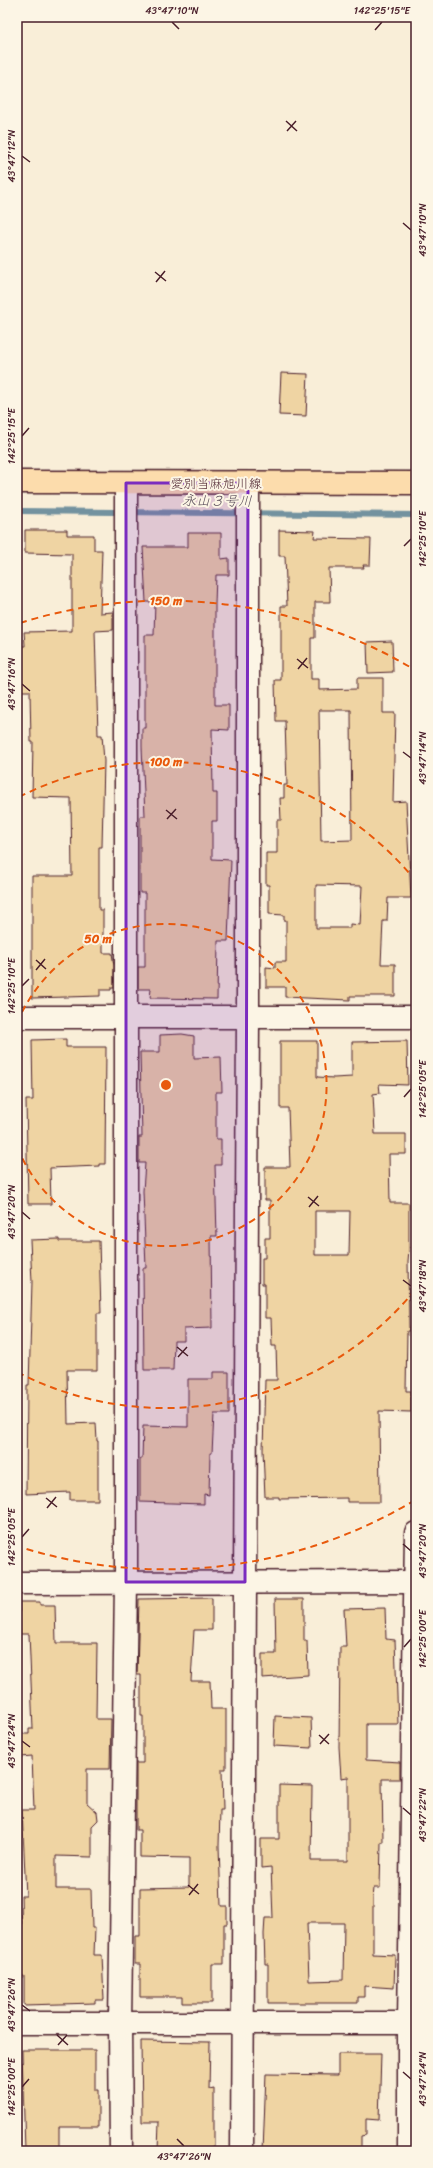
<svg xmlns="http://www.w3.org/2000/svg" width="433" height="2168" viewBox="0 0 433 2168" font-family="Sriracha,'Klee One',sans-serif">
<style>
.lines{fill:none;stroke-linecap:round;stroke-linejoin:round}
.stream{stroke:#73929f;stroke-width:6}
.building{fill:#efd4a3;stroke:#4a1f2b;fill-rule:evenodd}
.minor-casing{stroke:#4a1f2b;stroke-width:25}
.major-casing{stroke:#4a1f2b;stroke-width:25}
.minor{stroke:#fcf5e5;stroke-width:22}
.major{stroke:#fcdcac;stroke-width:22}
.marked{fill:#7b2cbf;fill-opacity:0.2;stroke:#7b2cbf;stroke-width:3;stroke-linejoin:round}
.ticks{fill:none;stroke:#4a1f2b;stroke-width:1.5}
.ring{fill:none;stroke:#e8590c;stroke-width:2;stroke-dasharray:7 5}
.labels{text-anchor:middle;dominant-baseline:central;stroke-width:4;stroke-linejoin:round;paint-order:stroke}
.street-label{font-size:13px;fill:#4a1f2b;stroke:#fcf5e5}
.water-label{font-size:14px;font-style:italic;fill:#5b4f5c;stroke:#fcf5e5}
.centre{fill:#e8590c;stroke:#fcf5e5;stroke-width:2}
.ring-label{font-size:12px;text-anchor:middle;font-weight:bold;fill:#e8590c;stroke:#fcf5e5;stroke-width:4;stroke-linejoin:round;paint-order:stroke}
.neatline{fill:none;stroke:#4a1f2b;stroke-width:1.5}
.ticks-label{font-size:10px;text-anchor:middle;fill:#4a1f2b}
</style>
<rect width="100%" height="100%" fill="#f9eed8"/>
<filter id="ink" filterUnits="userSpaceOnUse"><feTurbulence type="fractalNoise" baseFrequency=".025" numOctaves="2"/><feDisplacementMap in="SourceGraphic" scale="8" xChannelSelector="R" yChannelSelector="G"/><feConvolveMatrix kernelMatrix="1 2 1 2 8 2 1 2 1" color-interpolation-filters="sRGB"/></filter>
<g filter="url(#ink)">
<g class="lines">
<!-- stream -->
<polyline class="stream" points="17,511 416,515"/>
</g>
<!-- building -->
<g class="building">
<polygon points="281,373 308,374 306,416 279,415"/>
<polygon points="25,530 67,530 67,535 94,535 94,550 102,550 100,613 113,612 113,630 95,631 98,735 102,735 104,761 102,847 99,847 99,910 103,910 103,953 112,953 114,966 114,988 111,988 111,990 100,990 100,996 32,998 32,876 72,876 71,798 32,797 33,742 31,742 30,691 18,691 17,646 25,646 24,632 72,631 72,554 25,553"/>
<path d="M279 530 315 531 314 538 371 539 370 565H363L364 568H329L330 602H315V638H311V679H319V690L357 689V678H383V713H395L393 802 406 801 411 898H388L387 921H383L381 964H395V996H350V1000L285 997V987H266V967L275 968V962H286V920H284V915L269 914V885H266V853H277V820H281L280 798H284V785H287L285 721H276L275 680H281V606H287L285 556H279ZM319 710H351L352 840 321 841ZM316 885 362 886 360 925 350 924V928H316Z"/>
<polygon points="188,533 221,533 221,559 229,558 229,575 216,575 215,604 215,705 229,705 229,730 212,729 213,793 217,793 217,821 212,821 212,859 231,860 228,941 218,941 217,999 150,998 151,989 138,989 138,967 145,967 145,893 140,893 140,816 145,816 142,747 142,728 145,728 145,635 154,635 155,602 146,602 143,547 188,547"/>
<polygon points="392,641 393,672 368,673 367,642"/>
<polygon points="182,1034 194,1036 194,1058 221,1057 222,1092 216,1092 216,1139 221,1139 221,1165 215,1165 217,1236 211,1236 212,1328 184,1329 184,1341 174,1341 173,1370 144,1370 143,1268 146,1268 143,1191 145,1163 139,1163 139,1137 142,1137 140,1052 160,1052 160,1035"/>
<polygon points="66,1039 66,1047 106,1047 105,1164 99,1164 99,1166 50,1168 51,1204 28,1204 26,1100 33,1100 32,1040"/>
<path d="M280 1041H317V1077L334 1078 352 1077V1042L407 1041 408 1085 379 1084 380 1093 373 1094 375 1134H406V1154H389L390 1203H409V1250L408 1261 409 1331H407L406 1391H411V1412L379 1411 380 1502H347V1498L279 1499V1497H265L263 1450 265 1380H277L276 1346H272L271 1318H265V1284H262V1258H265V1238H270V1200H265V1167H290L288 1108H280ZM315 1211H350L349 1255H315Z"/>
<polygon points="59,1239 59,1241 99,1241 101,1313 97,1313 97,1370 67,1370 68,1424 96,1423 97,1441 98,1441 98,1500 70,1500 70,1492 26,1494 27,1385 29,1385 32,1282 30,1240"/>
<polygon points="213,1372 229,1372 229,1414 214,1414 212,1453 210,1453 209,1495 204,1494 204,1504 140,1502 140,1459 142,1459 143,1426 188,1427 188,1379 213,1379"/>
<polygon points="212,1598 212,1630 194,1630 191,1681 210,1681 211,1709 226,1709 226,1769 222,1769 223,1810 220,1810 219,1846 221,1906 227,1906 227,1924 224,1924 224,1964 212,1964 212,2003 182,2003 182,1997 140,1997 140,1964 135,1964 135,1936 140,1936 140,1888 189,1887 189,1858 140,1857 140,1830 136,1830 136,1763 143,1763 143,1716 141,1716 141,1675 137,1675 139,1599"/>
<polygon points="275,1599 304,1599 304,1641 307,1641 308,1675 262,1678 262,1654 276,1654"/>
<polygon points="19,1602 40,1602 40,1605 55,1605 56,1643 97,1643 96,1719 111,1719 110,1769 87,1769 87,1803 97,1812 98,1820 92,1826 92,1857 56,1856 56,1889 91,1889 92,1928 95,1928 94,1955 102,1955 104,2000 95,2000 95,2003 24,2005 24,1976 17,1976 17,1941 22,1941 21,1896 26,1896 22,1810 34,1810 32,1756 21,1757 20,1734 29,1734 29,1729 33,1729 29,1634 20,1634"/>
<path d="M385 1608 386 1639 395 1640 398 1724H366V1760L400 1762V1779H382L383 1842H381L380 1888H374L373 1899V1954L395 1955 394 1988 364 1986V1997H358V2003H268V1964H265L264 1934 265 1918H273L271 1867 261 1868V1839H279V1785L312 1786 311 1861H348V1777L341 1778 339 1747 340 1647H346L344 1609ZM307 1923H344L343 1980 309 1981Z"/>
<polygon points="275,1716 311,1718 312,1748 274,1746"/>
<polygon points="141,2041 210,2042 209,2089 214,2088 214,2147 210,2147 210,2151 158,2151 159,2122 142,2122"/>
<polygon points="22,2050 95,2050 95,2090 98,2090 98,2127 59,2127 59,2151 25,2151"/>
<polygon points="338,2054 381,2054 379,2120 366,2119 366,2135 361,2136 361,2151 263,2151 266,2074 338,2075"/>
</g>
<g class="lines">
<!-- minor casing -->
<g class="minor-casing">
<g id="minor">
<polyline points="17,1017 416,1017"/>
<polyline points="17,1583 416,1582"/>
<polyline points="17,2023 416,2023"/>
<polyline points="121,2151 120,2023 126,1582 126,483"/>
<polyline points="242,2151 248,1018 248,483"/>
<polyline points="409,2151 409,2023 416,1533"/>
</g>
</g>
<!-- major casing -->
<g class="major-casing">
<polyline id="major" points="17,482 416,483"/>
</g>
<!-- minor -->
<use href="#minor" class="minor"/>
<!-- major -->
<use href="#major" class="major"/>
</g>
</g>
<!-- marked area -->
<path class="marked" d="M126 483H248L245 1582H126Z"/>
<!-- ticks -->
<path class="ticks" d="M172 22 179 29M375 30 382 22M286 121 297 131M287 131 296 121M22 156 30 162M403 223 411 230M155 272 166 281M156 282 165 271M22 436 29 428M404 546 411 539M297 659 308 668M298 669 307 658M22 684 30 691M403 752 411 758M166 810 177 819M167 819 176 809M36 960 46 969M36 970 45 959M22 986 29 979M404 1097 411 1089M308 1197 319 1206M309 1207 318 1196M22 1212 30 1219M403 1280 411 1286M177 1347 188 1356M178 1357 187 1347M46 1498 57 1507M47 1508 56 1497M22 1537 29 1529M403 1544 411 1551M404 1647 411 1639M319 1735 329 1744M22 1741 30 1747M320 1744 329 1734M403 1808 411 1815M188 1885 199 1894M189 1895 198 1884M22 2005 30 2011M57 2035 68 2045M58 2045 67 2035M403 2072 411 2079M22 2087 29 2079M177 2139 184 2146"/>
<!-- distance rings -->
<g class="ring">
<path d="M17 1023A161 161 0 1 1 17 1147"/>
<path d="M415 1290A323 323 0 0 1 19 1373M19 797A323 323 0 0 1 415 880"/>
<path d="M415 1500A484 484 0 0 1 20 1547M20 623A484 484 0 0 1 415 670"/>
</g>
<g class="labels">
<!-- street labels -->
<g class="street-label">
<text x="216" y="483">愛別当麻旭川線</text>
</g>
<!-- water labels -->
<g class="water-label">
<text transform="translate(217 501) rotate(1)">永山３号川</text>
</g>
</g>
<circle cx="166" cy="1085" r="6" class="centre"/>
<g class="ring-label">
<text x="166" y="605">150 m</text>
<text x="166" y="766">100 m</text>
<text x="98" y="943">50 m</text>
</g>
<!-- margin -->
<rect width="433" height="2168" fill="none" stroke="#fcf5e5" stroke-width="44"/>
<rect x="22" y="22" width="389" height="2124" class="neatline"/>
<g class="ticks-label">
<text x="172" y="14">43°47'10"N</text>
<text x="382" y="14">142°25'15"E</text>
<text transform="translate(11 156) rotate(-90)" y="4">43°47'12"N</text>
<text transform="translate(422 230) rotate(-90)" y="4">43°47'10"N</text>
<text transform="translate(11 436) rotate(-90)" y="4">142°25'15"E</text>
<text transform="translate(422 539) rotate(-90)" y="4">142°25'10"E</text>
<text transform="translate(11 684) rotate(-90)" y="4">43°47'16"N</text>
<text transform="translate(422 758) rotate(-90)" y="4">43°47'14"N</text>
<text transform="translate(11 986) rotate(-90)" y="4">142°25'10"E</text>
<text transform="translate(422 1089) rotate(-90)" y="4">142°25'05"E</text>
<text transform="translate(11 1212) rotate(-90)" y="4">43°47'20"N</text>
<text transform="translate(422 1286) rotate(-90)" y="4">43°47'18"N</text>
<text transform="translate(11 1537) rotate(-90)" y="4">142°25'05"E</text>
<text transform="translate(422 1551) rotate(-90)" y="4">43°47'20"N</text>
<text transform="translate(422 1639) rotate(-90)" y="4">142°25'00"E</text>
<text transform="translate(11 1741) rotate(-90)" y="4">43°47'24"N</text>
<text transform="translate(422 1815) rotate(-90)" y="4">43°47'22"N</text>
<text transform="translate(11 2005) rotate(-90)" y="4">43°47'26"N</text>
<text transform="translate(422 2079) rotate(-90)" y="4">43°47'24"N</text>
<text transform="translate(11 2087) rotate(-90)" y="4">142°25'00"E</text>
<text x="184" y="2160">43°47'26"N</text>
</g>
</svg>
